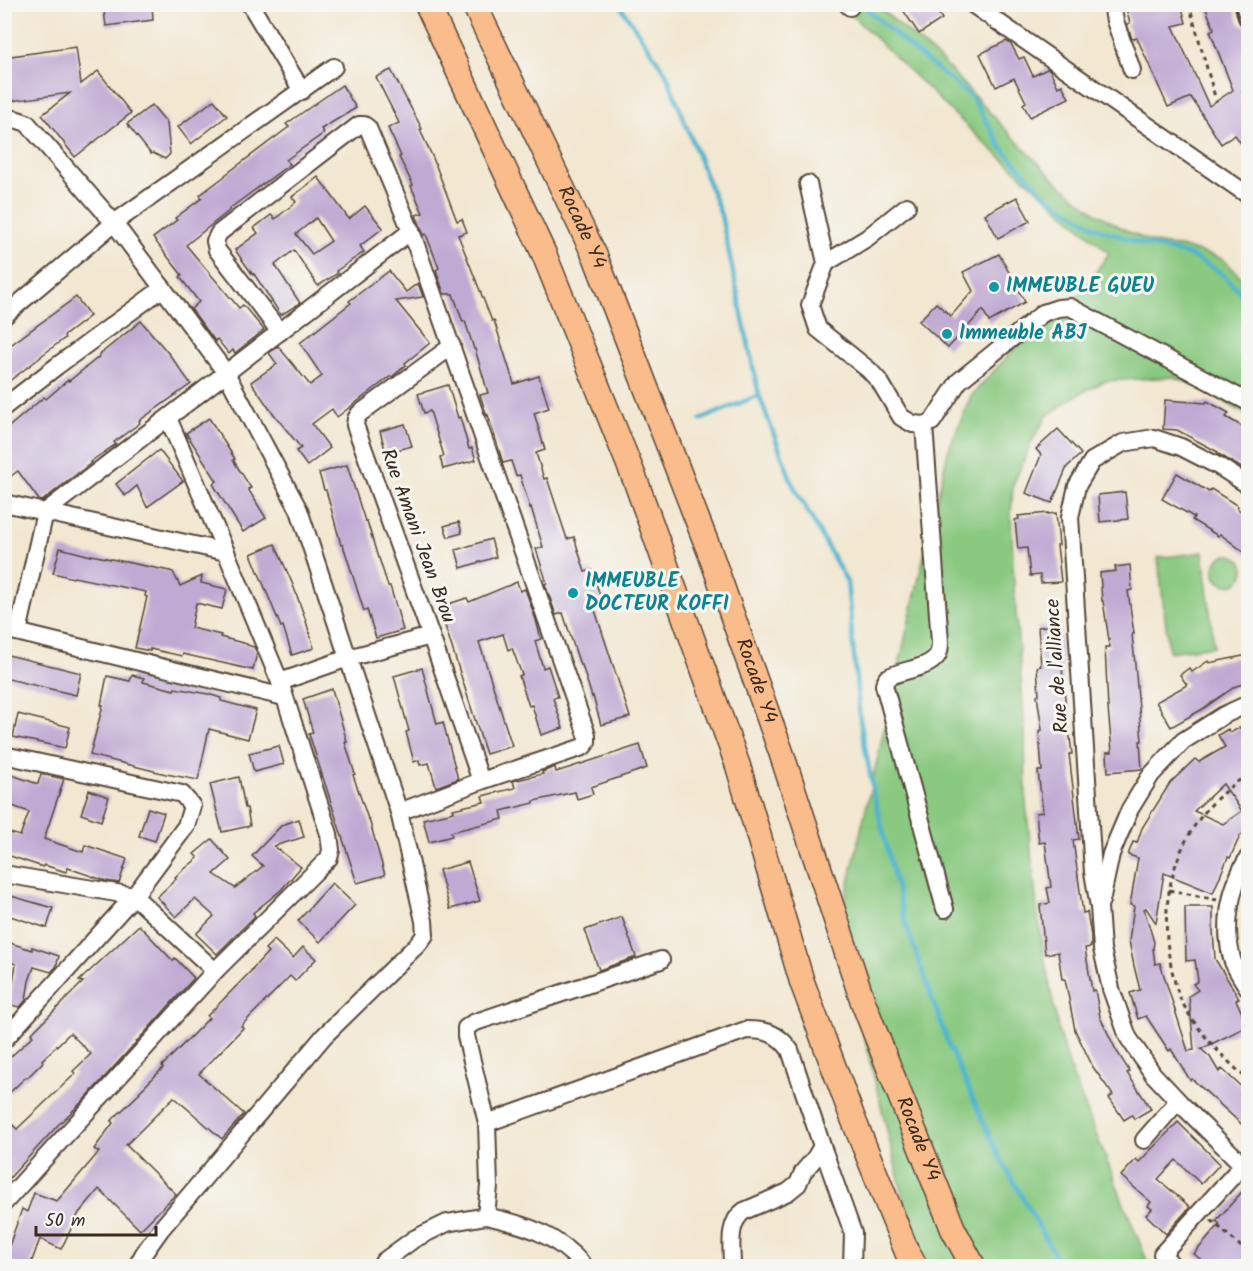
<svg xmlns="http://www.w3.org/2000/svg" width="1253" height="1271" viewBox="0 0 1253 1271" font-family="Kalam,sans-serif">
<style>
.green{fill:#8ac980;stroke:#627a4f;stroke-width:1.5}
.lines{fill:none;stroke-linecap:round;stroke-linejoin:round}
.stream{stroke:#4eb4cd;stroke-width:4.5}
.building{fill:#bfaad3;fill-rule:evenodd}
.minor-casing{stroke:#564639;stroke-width:20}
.highway-casing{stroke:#564639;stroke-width:27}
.path{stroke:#564639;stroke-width:3;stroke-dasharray:4.5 4.5;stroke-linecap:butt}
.minor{stroke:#fff;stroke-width:16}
.highway{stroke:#f9bc8a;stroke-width:24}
.culture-dot{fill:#0f9aa8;stroke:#f6f6f2;stroke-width:2}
.labels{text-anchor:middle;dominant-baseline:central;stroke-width:6;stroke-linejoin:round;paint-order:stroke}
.street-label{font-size:20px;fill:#3b2a1e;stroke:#f6f6f2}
.culture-label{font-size:20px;font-weight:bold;fill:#0d838f;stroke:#f6f6f2;text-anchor:start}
</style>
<rect width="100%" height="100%" fill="#f6f6f2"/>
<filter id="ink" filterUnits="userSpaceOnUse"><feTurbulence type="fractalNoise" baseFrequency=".0167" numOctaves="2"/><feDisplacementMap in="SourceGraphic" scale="12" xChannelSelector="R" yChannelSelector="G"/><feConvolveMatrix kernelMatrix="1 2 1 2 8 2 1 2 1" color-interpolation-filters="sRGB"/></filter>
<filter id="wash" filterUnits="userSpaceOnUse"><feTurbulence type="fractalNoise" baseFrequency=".008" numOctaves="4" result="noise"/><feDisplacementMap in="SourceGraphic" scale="24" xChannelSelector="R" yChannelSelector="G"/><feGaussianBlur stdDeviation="1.35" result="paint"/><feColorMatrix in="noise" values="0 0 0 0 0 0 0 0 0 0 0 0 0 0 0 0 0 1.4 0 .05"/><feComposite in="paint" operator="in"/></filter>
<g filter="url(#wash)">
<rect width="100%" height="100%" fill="#f2e7d0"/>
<!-- green -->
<g class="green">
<polygon points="875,4 943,62 1009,133 1056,181 1096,213 1131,233 1154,243 1186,248 1223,259 1248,284 1248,416 1204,390 1175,377 1105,381 1072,398 1047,416 1032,441 1013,485 1011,515 1014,586 1025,730 1026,804 1038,918 1044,956 1059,1033 1072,1074 1149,1266 920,1266 838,930 948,451 971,396 1015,348 1065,315 1109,253 979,138 841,5"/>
<polygon points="1203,552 1214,646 1169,652 1158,558"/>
<circle cx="1229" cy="570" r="15"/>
</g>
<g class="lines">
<!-- stream -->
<g class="stream">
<polyline points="619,4 666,73 721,215 759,395 793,485 847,582 860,720 874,795 905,922 949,1046 998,1154 1061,1266"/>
<polyline points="861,4 913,50 972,97 1002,148 1045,195 1095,227 1136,242 1189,255 1220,272 1248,300"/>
<polyline points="700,420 759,395"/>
</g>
</g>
<g id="blocks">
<!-- building -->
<g class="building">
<polygon points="103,4 152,4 153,20 106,26"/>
<polygon points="899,4 933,4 942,19 919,34"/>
<polygon points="1125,4 1181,4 1186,23 1173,26 1209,106 1233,90 1210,31 1214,29 1204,4 1234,4 1238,20 1240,24 1248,27 1248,88 1242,92 1248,101 1248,153 1235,135 1221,144 1191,97 1168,107 1137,38 1132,39 1127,24 1130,23"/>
<polygon points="1006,41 1011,44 1019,59 1024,57 1033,76 1047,69 1050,70 1058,87 1062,85 1069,98 1030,117 1023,104 1026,102 1014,78 996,87 980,54"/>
<polygon points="76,47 81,84 98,71 131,113 75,157 42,115 70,93 11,101 4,57"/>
<polygon points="391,70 422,129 420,130 433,158 457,221 462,219 467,232 458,235 492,321 494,320 514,384 539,376 549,408 534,413 545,450 536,453 544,479 547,478 567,539 574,537 585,572 592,570 602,602 593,604 630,717 601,725 593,696 592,697 582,665 580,665 563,613 556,615 545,584 547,583 536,549 543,547 531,507 530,508 520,475 516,476 511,461 503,463 488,415 487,416 480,395 488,393 475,349 474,349 465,321 463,322 453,294 444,294 436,270 439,268 426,234 424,235 416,215 423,213 411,186 413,185 399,157 401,156 388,128 399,123 376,77"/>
<polygon points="342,85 356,108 321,129 324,133 286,160 290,164 229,209 230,210 186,245 239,308 243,305 264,330 235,353 233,350 229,354 217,339 215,341 191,309 199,302 180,277 182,275 153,238 177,220 175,218 202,198 200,195 225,176 225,175 289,127 286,124"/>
<polygon points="214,100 227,116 191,144 178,127"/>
<polygon points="152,105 167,123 170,154 165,159 153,153 151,154 127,124"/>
<path d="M318 177 349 219 365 206 383 228 360 246 364 252 336 271 338 273 318 286 294 250 275 265 300 303 281 315 254 274 253 275 235 250 258 233 254 228 271 215 275 219 296 202 292 197ZM316 218 331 241 312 254 296 234Z"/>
<polygon points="1017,197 1030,221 998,238 985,214"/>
<polygon points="999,254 1025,302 989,322 983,310 948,348 919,321 936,303 951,316 973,291 963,272"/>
<polygon points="389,271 406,292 418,283 423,297 396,301 430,343 405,363 406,365 392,377 391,376 337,417 332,409 312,424 330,448 307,466 296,451 301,448 269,408 251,382 277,364 269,353 278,346 310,385 322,376 300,343 351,303 349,301"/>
<polygon points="76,297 90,316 64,336 65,338 41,356 41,357 4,385 4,350"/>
<polygon points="141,321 169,354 191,384 139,421 140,423 114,442 116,444 90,462 91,463 42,501 39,500 18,471 4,481 4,431 44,397 46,399 68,380 69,381 100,356 99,355"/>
<polygon points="448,385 458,418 460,417 469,449 472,448 476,460 443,469 440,457 444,456 430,411 424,413 418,394"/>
<polygon points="1165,400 1206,403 1207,401 1229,413 1226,417 1248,430 1248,472 1217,453 1218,452 1177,430 1163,429"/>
<polygon points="209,418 235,459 233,460 251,488 248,489 266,518 243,532 213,484 217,481 186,433"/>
<polygon points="405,424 412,446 386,453 380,431"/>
<polygon points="1058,429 1081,454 1067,467 1052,503 1026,493 1041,455 1036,449"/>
<polygon points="159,450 183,481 147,507 137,486 125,496 116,484"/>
<polygon points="347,465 365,521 367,521 378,558 379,558 388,586 390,586 403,630 376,638 367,610 364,611 343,545 341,545 326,490 324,490 319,473"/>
<polygon points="1177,473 1209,492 1211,489 1238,506 1237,508 1248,517 1248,555 1220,534 1218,536 1192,520 1194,517 1162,499"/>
<polygon points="1125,492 1128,519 1100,522 1098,495"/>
<polygon points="1048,513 1048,514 1056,513 1059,545 1057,545 1061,582 1041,583 1040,575 1030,576 1027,548 1018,549 1015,520 1019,519 1018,516"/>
<polygon points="459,522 462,533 448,537 444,526"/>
<polygon points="491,539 496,557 461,568 456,550"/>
<polygon points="275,544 293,585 305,618 314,648 292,655 283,626 281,627 251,554"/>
<polygon points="60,548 91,556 91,555 170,571 173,572 180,586 202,576 201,583 227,589 222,609 196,603 191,628 221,635 220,637 247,644 247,645 254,647 257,653 253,670 183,654 182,656 150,649 150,651 135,648 147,597 145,596 146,592 74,577 73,578 53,573"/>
<polygon points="1130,565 1132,590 1128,591 1134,634 1132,634 1135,664 1142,741 1140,741 1142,769 1108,772 1107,752 1112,752 1108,708 1105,647 1110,647 1103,601 1102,601 1100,573 1116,571 1115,567"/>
<polygon points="517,582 520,591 525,589 536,620 541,639 535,641 543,668 548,666 558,697 553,698 563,728 541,735 532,705 529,706 519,676 522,675 512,648 508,650 503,634 479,642 512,746 486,754 439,607 467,598 469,602"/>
<polygon points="1060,625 1063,682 1072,754 1069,754 1079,839 1073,840 1083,913 1087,912 1091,936 1091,947 1085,948 1092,991 1095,990 1100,1017 1116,1050 1130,1072 1127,1073 1151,1109 1134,1119 1132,1115 1124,1120 1109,1098 1113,1095 1093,1067 1075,1030 1065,979 1062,979 1058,952 1045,954 1040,905 1050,903 1047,888 1051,887 1045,842 1039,843 1036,813 1043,812 1038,771 1042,771 1039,731 1042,730 1037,695 1039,695 1037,667 1041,666 1038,627"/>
<polygon points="4,654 81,673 76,695 4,678"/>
<polygon points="1248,655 1248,683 1236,686 1201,710 1171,727 1156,702 1187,685 1180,675 1189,668 1192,672 1208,661 1209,663"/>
<polygon points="422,668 437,724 443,722 458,779 436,787 429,763 420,765 419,760 414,762 406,732 409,731 394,676"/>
<polygon points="132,675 144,678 143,682 174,690 175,688 208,694 221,698 221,701 256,710 248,739 209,729 198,780 166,774 90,755 103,705 101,705 107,676 130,681"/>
<polygon points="332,689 347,742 345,742 355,774 353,775 368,819 369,819 385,875 357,883 309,734 313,733 303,699"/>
<polygon points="18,714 70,727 65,748 13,737"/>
<path d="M1248 723V830L1240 836 1230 858 1228 857 1213 893 1164 873 1156 923 1146 908 1144 909 1154 942 1153 948 1155 964 1160 963 1188 1051 1194 1050 1189 996 1198 990 1193 984 1198 981 1195 960 1186 961 1185 907H1213V931L1215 959 1239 998 1236 1000 1248 1026 1201 1049 1210 1057 1219 1072 1222 1069 1248 1093V1130L1192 1079 1190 1080 1171 1049 1169 1051 1146 1016 1138 1019 1130 993 1140 990 1134 966 1129 941 1134 906 1130 905 1138 858 1128 855 1133 842 1137 843 1142 828 1170 783 1195 759 1199 762 1225 747 1218 735 1228 729 1230 733ZM1223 784 1242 811 1223 824 1194 811Z"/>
<polygon points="640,745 647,768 591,787 593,794 577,799 575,792 534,801 534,803 501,811 503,819 451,832 452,836 429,842 423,819 454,812 453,809 484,802 482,796 515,788 513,781 543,774 542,772 555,767 556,772"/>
<polygon points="279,746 284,764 254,772 249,753"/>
<polygon points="41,774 64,779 44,839 83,852 85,845 127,859 119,883 106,881 68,868 66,872 44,865 43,867 4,854 4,831 20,836 29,812 4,803 4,776 11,778 12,775 38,784"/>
<polygon points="239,777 245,808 247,808 250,826 222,832 210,784"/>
<polygon points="89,790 109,797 101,821 81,814"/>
<polygon points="148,808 164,813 155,841 139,836"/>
<polygon points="299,819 304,837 274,846 301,867 281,890 253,913 255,916 217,954 196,934 214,916 195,899 176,917 157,897 176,879 175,877 198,858 194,854 212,839 230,860 214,874 235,888 263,866 252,856 282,825"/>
<polygon points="468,862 480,901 450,909 439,870"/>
<polygon points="332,883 355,905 320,942 298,921"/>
<polygon points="4,894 53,908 47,928 4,914"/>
<polygon points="622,917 636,957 599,970 585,930"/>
<polygon points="139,925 173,961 175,958 194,978 84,1100 58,1125 4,1184 4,1117 17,1129 75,1074 73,1071 91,1054 70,1033 42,1060 43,1062 27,1078 26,1077 4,1098 4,1063 33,1036 31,1034 83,982 79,981"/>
<polygon points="274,940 293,958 303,947 316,959 295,981 290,976 241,1026 243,1028 199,1074 244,1114 222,1139 174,1097 126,1145 176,1194 140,1230 99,1189 79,1213 61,1249 40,1239 30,1266 20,1266 4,1260 22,1209 27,1212 34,1193 57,1201 99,1152 94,1149 113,1123 111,1121 140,1093 139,1092 163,1068 162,1066 209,1018 207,1016 215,1008 253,969 252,969 268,952 265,949"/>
<polygon points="4,941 32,950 32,947 59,956 56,967 51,972 34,967 29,981 26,1000 20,1007 9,1005 16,964 4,960"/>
<polygon points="1178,1122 1220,1164 1201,1184 1176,1160 1158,1179 1190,1207 1166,1234 1146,1215 1152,1209 1148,1206 1151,1202 1121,1176 1136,1159 1139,1162"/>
<polygon points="1248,1185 1248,1266 1209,1266 1194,1254 1220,1224 1216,1221"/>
</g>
</g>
</g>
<g filter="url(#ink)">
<use href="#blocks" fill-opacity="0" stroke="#564639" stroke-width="1.5"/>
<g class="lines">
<!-- minor casing -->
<g class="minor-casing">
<g id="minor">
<polyline points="250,4 302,91"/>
<polyline points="847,4 850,7"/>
<polyline points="972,4 1248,195"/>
<polyline points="1112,4 1115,21 1132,70"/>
<polyline points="1244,4 1248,17"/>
<polyline points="4,121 15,119 27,123 114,223 226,373 299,510 399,812 424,921 425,935 419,943 324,1036 161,1229 144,1253 137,1266"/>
<polyline points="808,184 826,263 810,305 818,329 869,370 880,382 901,417 913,424 924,425 932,422 959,381 1043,313 1058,308 1070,307 1248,402"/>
<polyline points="826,263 867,238 907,206"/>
<polyline points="4,316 114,223 334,67"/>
<polyline points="280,332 217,250 215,241 219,233 359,125 364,125 368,128 411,231 587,735 587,742 583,747 481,781 399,812"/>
<polyline points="452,346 359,414 356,419 355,425 431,636 481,781"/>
<polyline points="4,407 57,366 163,288"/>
<path d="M924 425 940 642C940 647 939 653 937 656 927 670 901 669 887 678L884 685 945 909"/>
<polyline points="1248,485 1220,467 1181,447 1154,438 1123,443 1092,461 1077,486 1070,517 1093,872 1099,907 1102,949 1111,989 1128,1037 1153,1074 1184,1107 1248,1170"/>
<polyline points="4,503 226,552"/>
<polyline points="4,629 284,697"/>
<polyline points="18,632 45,512 411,231"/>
<polyline points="280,682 348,658 431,636"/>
<polyline points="4,755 182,794 192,806 186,826 134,896 4,1040"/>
<path d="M1248 858C1230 886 1223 926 1232 959 1235 969 1243 980 1248 988"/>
<polyline points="4,874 134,896 215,971"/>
<polyline points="1101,901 1111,854 1130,809 1151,775 1183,741 1224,715 1248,704"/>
<path d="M487 1123 746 1030C766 1030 778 1033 790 1050L822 1146 815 1158 803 1172 798 1184 788 1192 744 1211C727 1223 732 1248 732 1266"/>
<polyline points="1144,1140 1178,1101"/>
<polyline points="822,1146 853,1233 852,1266"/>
<polyline points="4,1203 215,971 329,858 331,850 329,834 280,682 226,552 168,418"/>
<polyline points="381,1266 384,1261 414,1239 447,1223 486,1216"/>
<path d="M584 1266C556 1234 526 1225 486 1216L489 1186 487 1123 466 1036V1028L473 1023 661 960"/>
<polyline points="1173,1266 1162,1254 1248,1159"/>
</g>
</g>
<!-- highway casing -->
<g class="highway-casing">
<g id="highway">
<polyline points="427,4 544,254 636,482 738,766 802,982 852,1116 907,1252 915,1266"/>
<path id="s1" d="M474 4 595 256 709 550 781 752 863 1002 953 1229 973 1266"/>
</g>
</g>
<!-- path -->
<g class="path">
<polyline points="1189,4 1215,97"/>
<path d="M1248 775C1242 779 1235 783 1229 788 1178 829 1159 893 1169 956 1172 970 1175 987 1181 1000 1197 1032 1222 1056 1248 1080"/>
<polyline points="1169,890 1217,900"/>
<polyline points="1211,1220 1248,1253"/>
</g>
<!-- minor -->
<use href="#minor" class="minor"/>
<!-- highway -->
<use href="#highway" class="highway"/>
</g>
</g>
<!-- markers -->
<g class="culture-dot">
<circle cx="994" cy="287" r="6"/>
<circle cx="947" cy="334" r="6"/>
<circle cx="573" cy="593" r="6"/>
</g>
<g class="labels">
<!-- street labels -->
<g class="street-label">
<text stroke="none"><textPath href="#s1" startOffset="248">Rocade Y4</textPath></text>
<text transform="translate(417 536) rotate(70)">Rue Amani Jean Brou</text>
<text transform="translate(1058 666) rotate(-94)">Rue de l'alliance</text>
<text stroke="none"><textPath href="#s1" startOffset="734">Rocade Y4</textPath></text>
<text stroke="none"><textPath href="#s1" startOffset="1220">Rocade Y4</textPath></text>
</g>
<!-- culture labels -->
<g class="culture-label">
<text x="1006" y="287">IMMEUBLE GUEU</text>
<text x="959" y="334">Immeuble ABJ</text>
<text x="585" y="582">IMMEUBLE<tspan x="585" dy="23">DOCTEUR KOFFI</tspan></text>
</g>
</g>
<!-- margin -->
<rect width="1253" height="1271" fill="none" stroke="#f6f6f2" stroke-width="24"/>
<!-- scale -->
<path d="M36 1226v9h120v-9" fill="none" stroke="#3b2a1e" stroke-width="3"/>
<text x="45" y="1226" font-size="18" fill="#3b2a1e" stroke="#f6f6f2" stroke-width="4.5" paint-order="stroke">50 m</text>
</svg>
